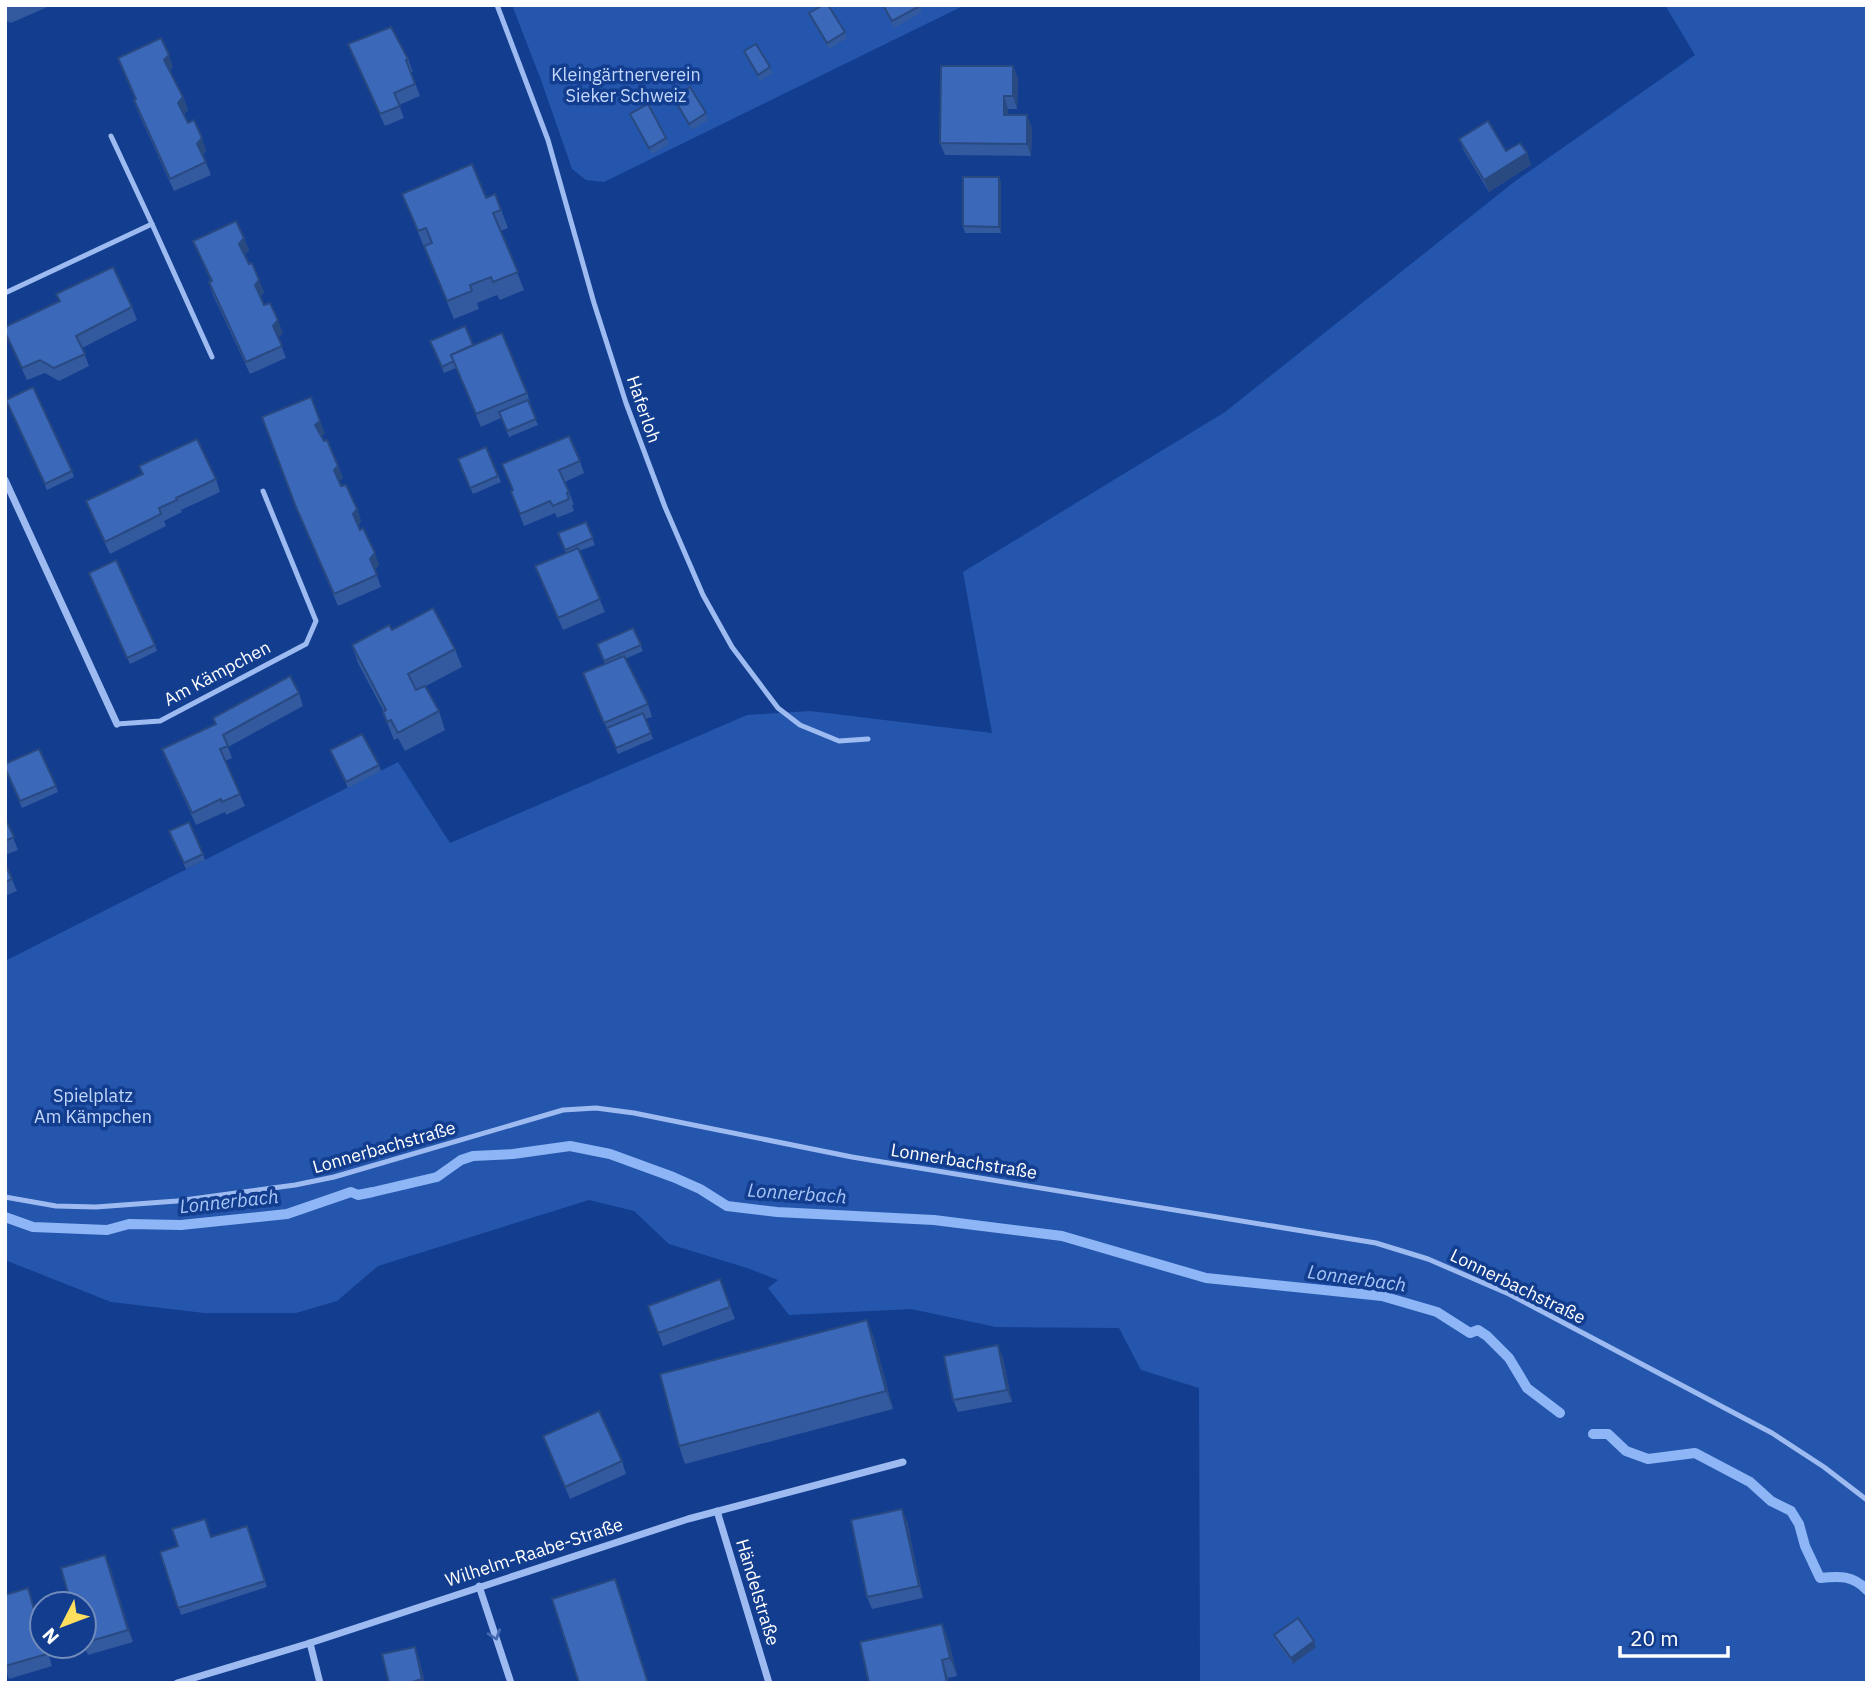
<svg xmlns="http://www.w3.org/2000/svg" width="1872" height="1688" viewBox="0 0 1872 1688" font-family="'IBM Plex Sans',sans-serif">
<style>
.green{fill:#2456ad}
.lines{fill:none;stroke-linecap:round;stroke-linejoin:round}
.stream{stroke:#8eb5f5;stroke-width:10}
.lane{stroke:#9dbbf1;stroke-width:5}
.street{stroke:#9dbbf1;stroke-width:7}
.wall{fill:#33599e}
.shaded-wall{fill:#294981}
.building{fill:#3b68b8;stroke:#294981;stroke-width:2}
.oneway{stroke:#4369b1}
.labels{text-anchor:middle;dominant-baseline:central;stroke-width:7;stroke-linejoin:round;paint-order:stroke}
.park-label{font-size:18px;fill:#c4d8fc;stroke:#133d8e}
.street-label{font-size:18px;fill:#fff;stroke:#133d8e}
.water-label{font-size:19px;font-style:italic;fill:#a8c6f8;stroke:#133d8e}
</style>
<rect width="100%" height="100%" fill="#133d8e"/>
<!-- green -->
<g class="green">
<polygon points="512,5 965,5 604,182 586,180 572,169 541,80"/>
<polygon points="1665,5 1867,5 1867,1683 1200,1683 1199,1388 1141,1370 1119,1328 996,1327 911,1309 789,1315 768,1288 778,1280 747,1268 669,1244 634,1211 589,1200 378,1266 337,1301 296,1313 204,1313 111,1302 5,1260 5,961 398,762 450,843 747,715 810,711 992,733 963,572 1225,412 1514,182 1695,55"/>
</g>
<g class="lines">
<!-- stream -->
<g class="stream">
<polyline points="5,1217 33,1227 107,1230 129,1224 181,1225 287,1214 351,1192 358,1195 373,1192 437,1177 461,1160 473,1156 513,1154 570,1146 610,1154 673,1177 700,1189 727,1206 777,1212 934,1220 1062,1236 1206,1278 1382,1296 1437,1312 1470,1333 1478,1330 1487,1336 1509,1358 1527,1388 1560,1413"/>
<path d="M1593 1434H1608L1626 1451 1648 1459 1695 1453 1750 1482 1771 1501 1791 1511 1799 1524 1805 1546 1820 1578C1839 1576 1853 1575 1867 1590"/>
</g>
<!-- lane -->
<g class="lane">
<polyline points="497,5 548,140 594,303 626,403 665,507 703,595 732,647 778,708 800,725 839,741 868,739"/>
<polyline points="152,224 212,357"/>
<polyline points="5,293 152,224 111,136"/>
<polyline points="117,724 160,721 306,644 316,621 263,491"/>
<polyline points="5,1197 56,1206 96,1207 177,1201 295,1185 334,1177 563,1110 596,1108 634,1113 852,1157 1376,1243 1428,1259 1509,1294 1772,1433 1824,1467 1867,1500"/>
</g>
<!-- street -->
<g class="street">
<polyline points="5,480 117,724"/>
<polyline points="717,1511 769,1683"/>
<polyline points="479,1586 511,1683"/>
<polyline points="310,1643 320,1683"/>
<polyline points="177,1683 310,1643 688,1519 903,1462"/>
</g>
</g>
<!-- wall -->
<g class="wall">
<polygon points="5,5 52,5 11,23 5,20"/>
<polygon points="882,5 919,5 922,12 894,28"/>
<polygon points="809,13 845,32 847,38 829,49 812,20"/>
<polygon points="348,44 408,59 413,72 411,72 420,96 399,105 404,118 385,126 353,57"/>
<polygon points="744,51 770,67 773,73 760,81 746,57"/>
<polygon points="118,58 173,67 170,71 183,97 188,110 184,114 188,123 206,150 203,155 211,175 174,191 138,112 134,100 135,99"/>
<polygon points="1013,66 1018,79 1017,109 1008,109 1008,115 1032,128 1031,156 945,155 940,143"/>
<polygon points="673,97 706,113 708,120 692,130 676,103"/>
<polygon points="630,114 666,138 669,144 652,154 633,120"/>
<polygon points="1459,139 1506,151 1527,153 1531,165 1489,192 1464,151"/>
<polygon points="999,177 1001,183 1001,233 965,233 963,226"/>
<polygon points="402,194 486,198 495,194 508,228 501,231 524,290 500,300 497,295 477,303 479,309 454,319"/>
<polygon points="244,238 249,250 244,255 264,292 260,297 264,305 283,333 278,337 286,358 250,374 213,295 209,283 211,281 193,241"/>
<polygon points="56,294 132,307 137,320 82,348 89,366 59,381 45,373 27,380 8,340 5,334 5,327 59,302"/>
<polygon points="430,341 473,345 527,393 531,405 530,406 538,425 509,437 501,418 481,427 456,368 444,373"/>
<polygon points="6,400 72,471 74,477 47,490"/>
<polygon points="262,417 325,433 321,436 338,466 343,478 339,481 357,509 361,521 358,526 379,565 375,570 381,587 338,606 301,519"/>
<polygon points="486,447 501,482 473,494 458,459"/>
<polygon points="580,461 584,473 565,482 574,505 572,505 574,511 557,518 555,513 524,526 511,492 513,490 502,464"/>
<polygon points="139,466 216,479 220,492 181,510 182,512 164,521 166,526 110,554 91,513 86,501 142,475"/>
<polygon points="586,522 595,545 579,551 605,612 563,630 535,566 566,553 558,533"/>
<polygon points="91,579 155,645 157,651 130,664"/>
<polygon points="633,628 643,651 625,659 648,704 652,717 645,719 653,739 618,754 583,673 605,664 597,644"/>
<polygon points="392,630 455,649 462,667 426,686 439,711 445,730 405,751 398,738 394,740 383,712 384,712 358,663 352,645"/>
<polygon points="299,693 303,706 228,747 232,758 225,761 245,806 226,815 225,812 196,825 167,762 162,749 215,725 213,718"/>
<polygon points="330,750 379,765 381,771 348,788"/>
<polygon points="6,771 56,786 58,792 22,808"/>
<polygon points="5,818 18,850 5,855"/>
<polygon points="171,837 203,854 205,860 186,869"/>
<polygon points="5,863 17,891 5,896"/>
<polygon points="720,1279 735,1319 663,1346 648,1306"/>
<polygon points="867,1320 874,1338 893,1409 685,1464 679,1446"/>
<polygon points="1003,1358 1012,1402 958,1412 953,1400"/>
<polygon points="543,1436 622,1461 626,1474 570,1499"/>
<polygon points="907,1521 923,1598 872,1609 867,1597"/>
<polygon points="247,1526 267,1587 181,1615 160,1552"/>
<polygon points="110,1567 133,1642 88,1655 84,1645 84,1604"/>
<polygon points="28,1588 42,1634 42,1646 46,1646 52,1666 9,1679 5,1669 5,1595"/>
<polygon points="942,1624 949,1642 957,1676 948,1678 949,1683 869,1683"/>
<polygon points="1274,1635 1314,1641 1316,1647 1293,1664 1276,1642"/>
<polygon points="415,1647 419,1659 425,1683 389,1683"/>
</g>
<!-- shaded-wall -->
<g class="shaded-wall">
<polygon points="169,55 173,67 168,73 164,60"/>
<polygon points="1013,66 1018,79 1017,109 1013,96"/>
<polygon points="1004,96 1008,109 1008,127 1004,115"/>
<polygon points="183,97 188,110 183,115 178,103"/>
<polygon points="1027,115 1032,128 1031,156 1027,144"/>
<polygon points="202,138 206,150 202,156 197,144"/>
<polygon points="1527,153 1531,165 1489,192 1484,180"/>
<polygon points="999,177 1001,183 1001,233 999,227"/>
<polygon points="244,238 249,250 244,256 239,244"/>
<polygon points="259,280 264,292 259,297 255,285"/>
<polygon points="278,320 283,333 278,338 273,326"/>
<polygon points="320,421 325,433 320,437 315,425"/>
<polygon points="338,466 343,478 338,482 334,470"/>
<polygon points="357,509 361,521 357,527 353,514"/>
<polygon points="375,553 379,565 374,571 370,559"/>
<polygon points="867,1320 874,1338 893,1409 886,1391"/>
<polygon points="998,1345 1003,1358 1012,1402 1007,1390"/>
<polygon points="902,1509 907,1521 923,1598 919,1586"/>
<polygon points="105,1555 110,1567 133,1642 128,1630"/>
<polygon points="615,1579 621,1597 649,1683 648,1683"/>
<polygon points="942,1624 949,1642 957,1676 950,1658"/>
<polygon points="1314,1641 1316,1647 1293,1664 1291,1658"/>
<polygon points="415,1647 419,1659 425,1683 424,1683 422,1679"/>
<polygon points="942,1660 948,1678 949,1683 947,1683"/>
</g>
<!-- building -->
<g class="building">
<polygon points="823,5 828,5 845,32 827,43 809,13"/>
<polygon points="883,5 919,5 920,6 892,21"/>
<polygon points="391,27 408,59 406,60 415,84 394,93 400,106 380,114 348,44"/>
<polygon points="161,38 169,55 164,60 183,97 178,103 188,123 194,120 202,138 197,144 206,162 170,179 134,100 136,99 118,58"/>
<polygon points="756,44 770,67 758,75 744,51"/>
<polygon points="941,66 1013,66 1013,96 1004,96 1004,115 1027,115 1027,144 940,143"/>
<polygon points="690,87 706,113 689,124 673,97"/>
<polygon points="648,104 666,138 649,148 630,114"/>
<polygon points="1488,121 1506,151 1520,143 1527,153 1484,180 1459,139"/>
<polygon points="472,164 486,198 495,194 501,210 493,213 518,272 493,282 491,277 470,285 472,291 447,301 424,246 432,243 426,228 418,231 402,194"/>
<polygon points="963,177 999,177 999,227 963,226"/>
<polygon points="236,221 244,238 239,244 249,264 252,263 259,280 255,285 264,305 270,303 278,320 273,326 282,346 246,362 209,282 212,281 193,241"/>
<polygon points="113,267 132,307 76,336 85,354 54,368 40,360 22,368 5,332 5,327 60,301 56,294"/>
<polygon points="465,326 473,345 451,355 454,361 442,367 430,341"/>
<polygon points="502,333 527,393 476,414 451,355"/>
<polygon points="33,387 72,471 45,484 6,400"/>
<polygon points="311,397 320,421 315,425 324,441 327,440 338,466 334,470 341,486 346,485 357,509 353,514 360,530 363,528 375,553 370,559 377,575 334,594 296,507 262,417"/>
<polygon points="528,400 536,419 507,431 499,412"/>
<polygon points="569,436 580,461 559,470 569,492 567,493 569,499 553,506 550,501 520,514 511,492 513,490 502,464"/>
<polygon points="197,439 216,479 176,498 177,500 159,508 161,514 105,542 86,501 143,474 139,466"/>
<polygon points="486,447 498,476 470,488 458,459"/>
<polygon points="586,522 593,538 565,550 558,533"/>
<polygon points="578,548 600,599 558,618 535,566"/>
<polygon points="116,560 155,645 127,658 89,573"/>
<polygon points="433,608 455,649 408,674 416,690 425,686 439,711 398,733 391,720 387,722 383,712 386,710 352,645 389,625 392,630"/>
<polygon points="633,628 641,645 604,661 597,644"/>
<polygon points="624,656 648,704 604,723 583,673"/>
<polygon points="290,676 299,693 223,735 228,746 220,749 240,794 222,802 221,799 192,813 162,749 216,724 213,718"/>
<polygon points="643,713 651,733 616,748 607,728"/>
<polygon points="362,734 379,765 346,782 330,750"/>
<polygon points="39,749 56,786 20,801 5,768 5,764"/>
<polygon points="5,818 14,837 5,841"/>
<polygon points="189,822 203,854 184,863 169,831"/>
<polygon points="5,863 12,879 5,882"/>
<polygon points="720,1279 730,1307 658,1333 648,1306"/>
<polygon points="867,1320 886,1391 679,1446 660,1374"/>
<polygon points="998,1345 1007,1390 953,1400 944,1356"/>
<polygon points="599,1411 622,1461 565,1487 543,1436"/>
<polygon points="902,1509 919,1586 867,1597 851,1520"/>
<polygon points="205,1519 211,1537 247,1526 265,1581 178,1608 160,1552 178,1546 172,1529"/>
<polygon points="105,1555 128,1630 84,1643 84,1604 71,1604 61,1568"/>
<polygon points="615,1579 648,1683 579,1683 552,1599"/>
<polygon points="28,1588 42,1637 42,1646 45,1646 47,1654 5,1666 5,1595"/>
<polygon points="1298,1618 1314,1641 1291,1658 1274,1635"/>
<polygon points="942,1624 950,1658 942,1660 947,1683 869,1683 860,1642"/>
<polygon points="415,1647 422,1679 409,1683 389,1683 382,1654"/>
</g>
<!-- one-way arrows -->
<defs><path id="oneway-chevron" d="M-2-3.5L2.5 0L-2 3.5" fill="none" stroke-width="1.6" stroke-linecap="round" stroke-linejoin="round" transform="scale(1.75)"/></defs>
<use class="oneway" href="#oneway-chevron" transform="translate(495 1635) rotate(71)"/>
<g class="labels">
<!-- park labels -->
<g class="park-label">
<text x="626" y="74">Kleingärtnerverein<tspan x="626" dy="21">Sieker Schweiz</tspan></text>
<text x="93" y="1095">Spielplatz<tspan x="93" dy="21">Am Kämpchen</tspan></text>
</g>
<!-- street labels -->
<g class="street-label">
<text transform="translate(644 409) rotate(71)">Haferloh</text>
<text transform="translate(217 673) rotate(-28)">Am Kämpchen</text>
<text transform="translate(384 1147) rotate(-16)">Lonnerbachstraße</text>
<text transform="translate(964 1161) rotate(9)">Lonnerbachstraße</text>
<text transform="translate(1518 1286) rotate(26)">Lonnerbachstraße</text>
<text transform="translate(534 1552) rotate(-18)">Wilhelm-Raabe-Straße</text>
<text transform="translate(758 1592) rotate(73)">Händelstraße</text>
</g>
<!-- water labels -->
<g class="water-label">
<text transform="translate(797 1193) rotate(4)">Lonnerbach</text>
<text transform="translate(229 1201) rotate(-6)">Lonnerbach</text>
<text transform="translate(1357 1278) rotate(8)">Lonnerbach</text>
</g>
</g>
<!-- border -->
<rect width="1872" height="1688" fill="none" stroke="#ffffff" stroke-width="14"/>
<!-- north arrow -->
<g transform="translate(63 1625) rotate(228)"><circle r="33" fill="#133d8e" stroke="#718bbb" stroke-width="2"/>
<path d="M0-5L12 26L0 18L-12 26Z" fill="#ffdf5d"/>
<text y="-10" font-size="19" font-weight="bold" text-anchor="middle" fill="#ffffff">N</text>
</g>
<!-- scale -->
<path d="M1620 1646v10h108v-10" fill="none" stroke="#ffffff" stroke-width="3.5"/>
<text x="1630" y="1646" font-size="21" fill="#ffffff" stroke="#133d8e" stroke-width="5" paint-order="stroke">20 m</text>
</svg>
